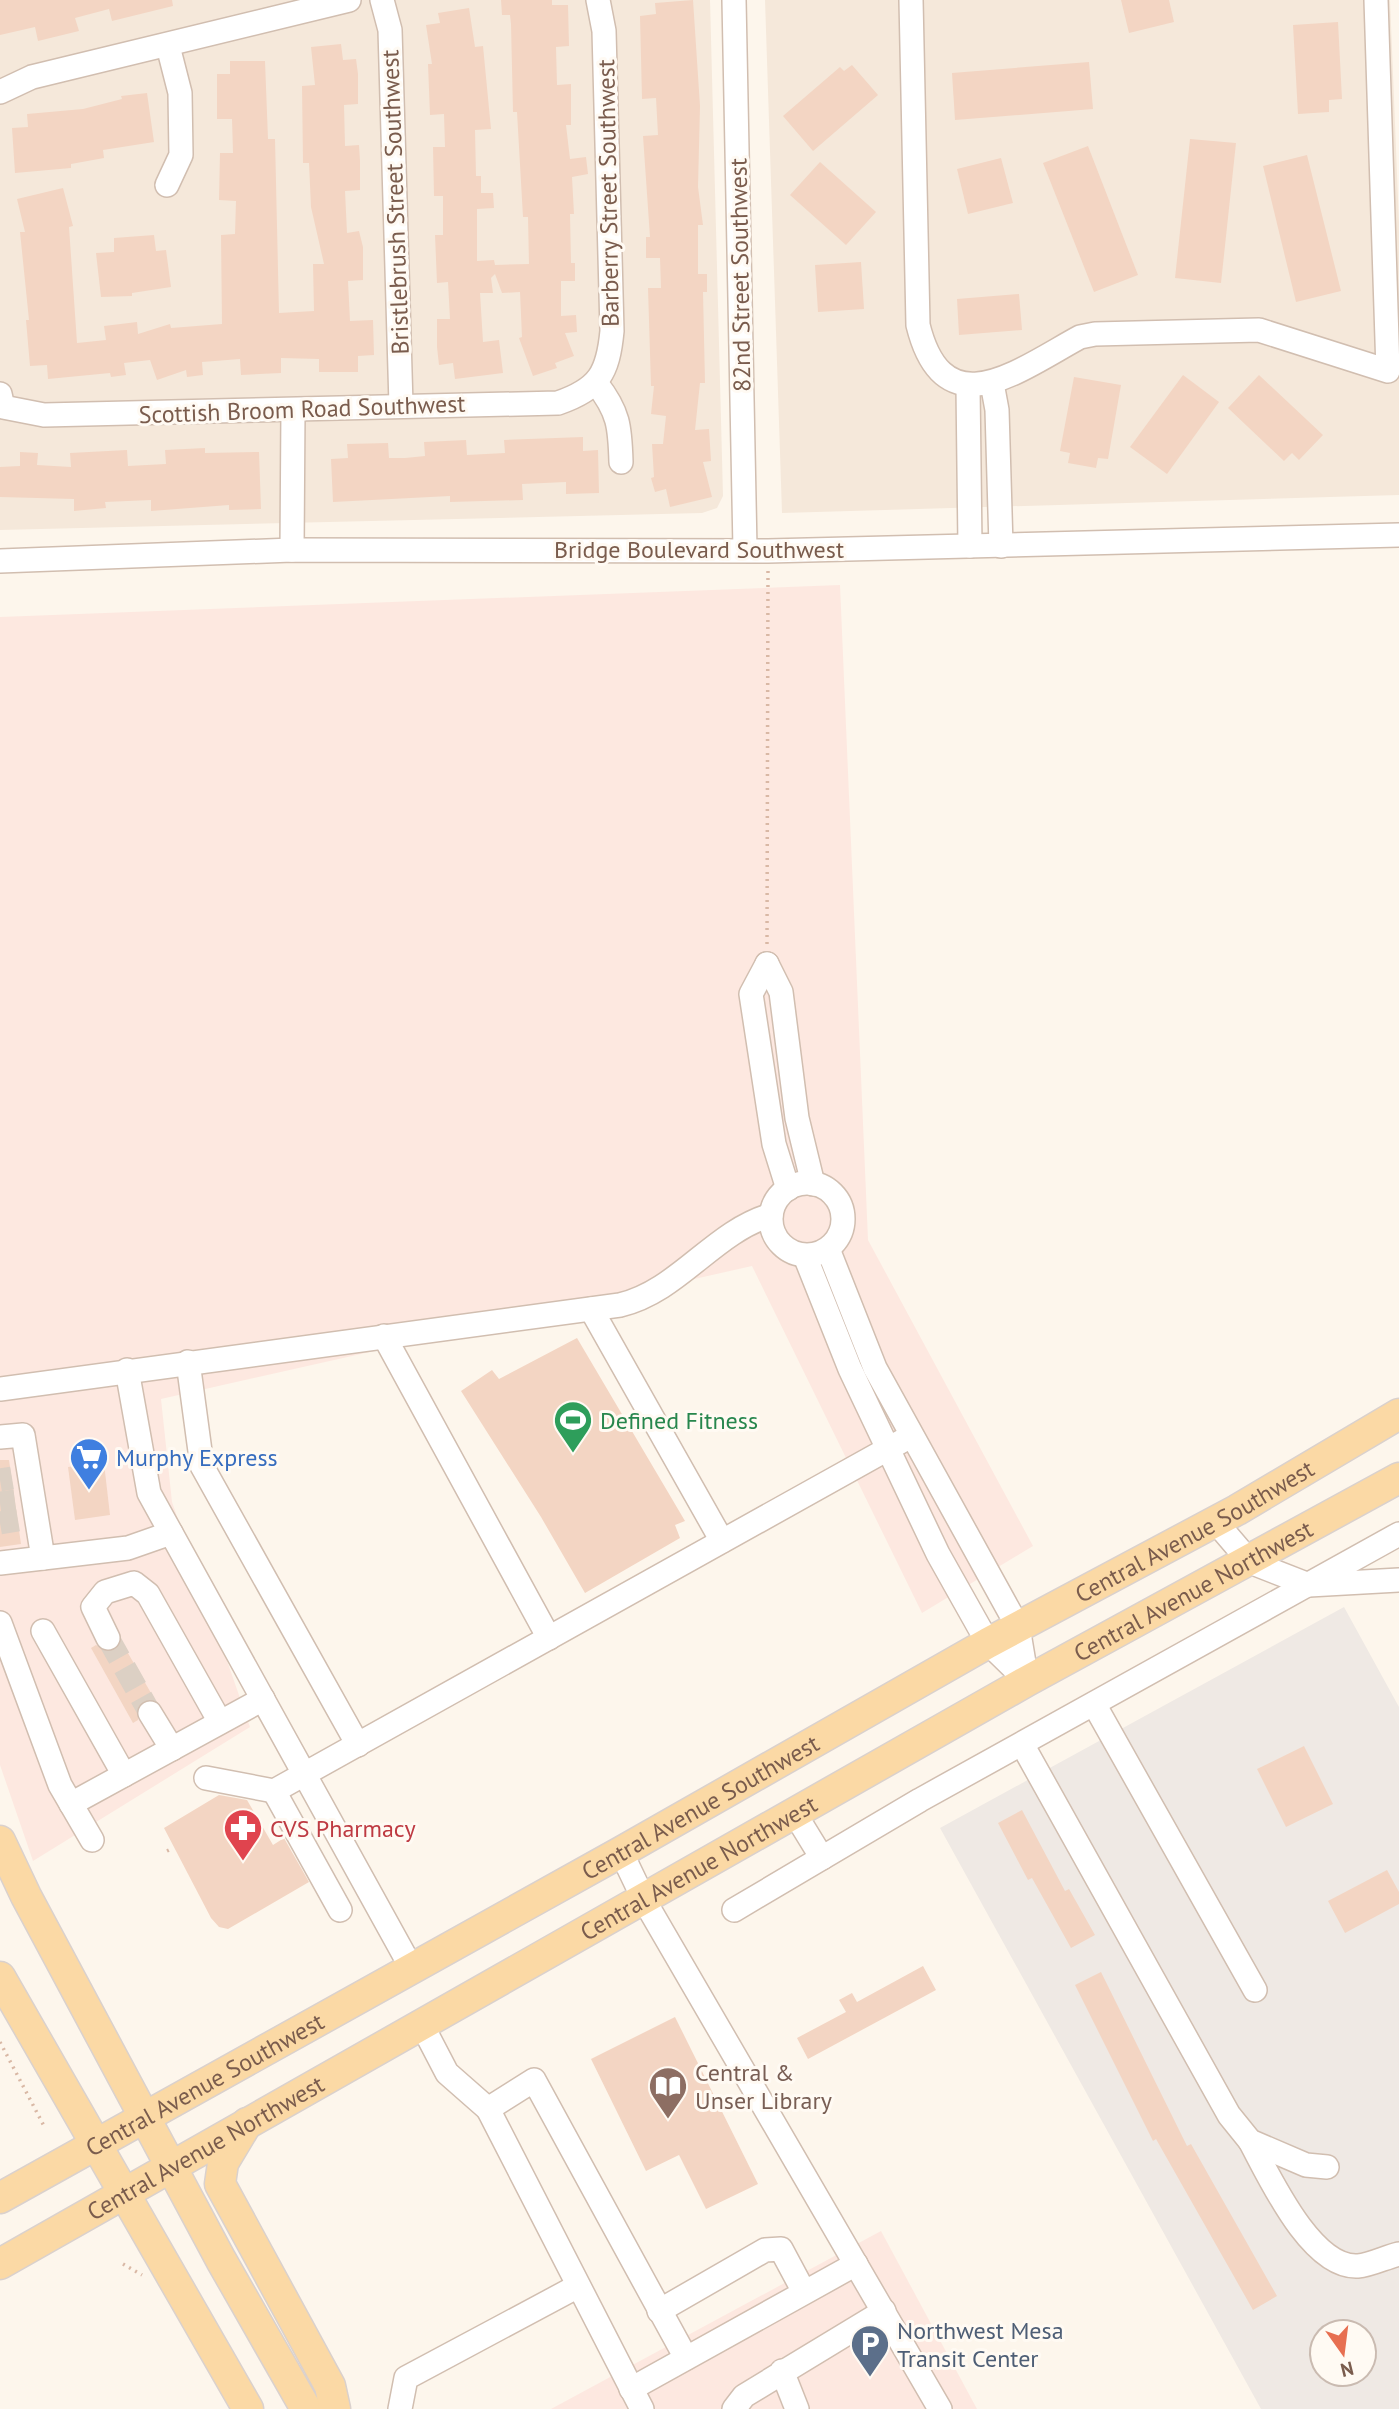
<svg xmlns="http://www.w3.org/2000/svg" width="1399" height="2409" viewBox="0 0 1399 2409" font-family="'PT Sans',sans-serif">
<style>
.residential{fill:#f5e8da}
.commercial{fill:#fde8e0}
.industrial{fill:#efe9e4;fill-rule:evenodd}
.building{fill:#f3d5c3}
.lines{fill:none;stroke-linecap:round;stroke-linejoin:round}
.minor-tunnel{stroke:#dcd0c4;stroke-width:23;stroke-dasharray:23 11;stroke-linecap:butt}
.minor-casing{stroke:#d1beb0;stroke-width:26}
.major-casing{stroke:#dad1cd;stroke-width:33}
.path{stroke:#d9b8a5;stroke-width:3.5;stroke-dasharray:2 5;stroke-linecap:butt}
.minor{stroke:#fff;stroke-width:23}
.major{stroke:#fbd9a5;stroke-width:30}
.labels{text-anchor:middle;dominant-baseline:central;stroke-width:6;stroke-linejoin:round;paint-order:stroke}
.street-label{font-size:24px;fill:#7a5c4d;stroke:#fffaf3}
.leisure-label{font-size:24px;fill:#27864d;stroke:#fffaf3;text-anchor:start}
.shop-label{font-size:24px;fill:#366cbe;stroke:#fffaf3;text-anchor:start}
.health-label{font-size:24px;fill:#be3a42;stroke:#fffaf3;text-anchor:start}
.education-label{font-size:24px;fill:#785e54;stroke:#fffaf3;text-anchor:start}
.service-label{font-size:24px;fill:#4e5e75;stroke:#fffaf3;text-anchor:start}
</style>
<rect width="100%" height="100%" fill="#fdf6ec"/>
<!-- residential -->
<g class="residential">
<polygon points="0,0 710,0 723,496 717,508 702,513 0,530"/>
<polygon points="765,0 1390,0 1399,223 1399,495 782,513"/>
</g>
<!-- commercial -->
<g class="commercial">
<polygon points="840,585 868,1240 1033,1546 922,1613 752,1266 161,1399 172,1502 250,1727 33,1861 0,1765 0,617"/>
<polygon points="881,2231 977,2409 551,2409"/>
</g>
<!-- industrial -->
<path class="industrial" d="M1344 1607 1399 1707V2409H1261L940 1828ZM1322 2332H1364V2374H1322Z"/>
<!-- building -->
<g class="building">
<polygon points="0,0 172,0 173,6 112,21 109,9 75,18 79,31 38,41 35,27 0,35"/>
<polygon points="501,0 552,0 552,5 568,5 569,46 556,47 557,85 571,84 571,125 566,125 570,159 586,157 588,174 572,177 574,214 570,214 571,263 575,263 575,281 561,281 561,316 576,315 577,332 565,333 574,356 555,363 557,368 533,376 519,338 522,337 520,292 502,293 495,274 491,278 493,293 480,293 483,342 499,340 503,373 455,379 453,363 439,365 437,347 437,319 450,319 448,282 437,283 435,235 443,235 443,196 434,196 433,147 445,147 444,114 430,115 428,64 432,64 426,25 440,23 438,13 469,8 475,47 483,46 491,129 475,130 476,176 481,176 481,193 493,193 494,208 477,209 477,261 494,260 495,265 529,264 528,217 523,217 517,112 513,112 511,24 510,15 502,15"/>
<polygon points="693,0 700,106 698,187 703,225 698,225 698,274 707,274 707,292 703,292 705,383 700,383 695,430 709,429 711,461 703,462 712,497 670,507 666,489 655,492 651,478 654,477 652,444 663,444 666,416 651,414 654,386 651,386 648,288 661,288 660,258 646,258 646,237 650,237 643,136 658,135 656,98 642,99 640,16 656,14 655,3"/>
<polygon points="1121,0 1169,0 1174,22 1129,33"/>
<polygon points="1338,22 1342,99 1329,100 1329,112 1298,114 1293,25"/>
<polygon points="341,44 343,60 356,59 358,74 358,104 344,105 345,146 359,145 360,161 360,190 345,191 347,233 359,231 363,247 363,280 348,281 350,321 373,320 374,355 358,356 358,372 319,372 319,359 281,358 281,373 241,375 240,359 202,362 203,375 187,377 186,370 157,380 150,360 124,363 126,375 111,377 110,373 48,379 47,365 30,366 26,320 29,320 20,232 25,232 17,199 63,188 73,226 69,227 77,343 106,340 104,326 137,322 138,334 170,324 171,328 222,324 221,235 235,234 236,201 219,200 220,153 233,153 232,119 217,119 217,74 230,74 230,61 265,61 268,139 275,139 279,313 314,311 313,264 324,264 311,207 309,163 303,163 302,86 315,85 311,47"/>
<polygon points="1089,62 1093,109 955,120 952,73"/>
<polygon points="852,65 878,95 813,151 783,116 840,67 844,71"/>
<polygon points="147,93 154,142 103,150 104,158 71,164 71,168 15,173 12,128 28,127 27,114 83,109 122,99 121,96"/>
<polygon points="1190,139 1236,143 1221,283 1175,278"/>
<polygon points="1088,146 1138,275 1094,292 1043,163"/>
<polygon points="1307,155 1341,291 1296,302 1263,166"/>
<polygon points="1001,158 1013,203 968,214 957,169"/>
<polygon points="820,162 876,212 846,245 790,195"/>
<polygon points="154,235 156,251 166,250 171,287 132,293 132,296 101,297 96,253 114,252 114,238"/>
<polygon points="861,262 864,309 818,312 815,265"/>
<polygon points="1019,294 1022,330 959,335 957,299"/>
<polygon points="1183,375 1219,402 1167,474 1130,447"/>
<polygon points="1259,375 1323,435 1299,460 1292,453 1284,461 1228,408"/>
<polygon points="1074,377 1121,385 1108,459 1098,458 1096,468 1068,463 1070,453 1060,451"/>
<polygon points="583,437 583,451 598,450 599,493 566,494 566,482 522,484 523,500 450,502 450,496 333,502 331,459 348,458 347,444 388,443 389,458 405,458 425,456 424,442 466,440 467,455 505,453 504,440"/>
<polygon points="205,448 205,453 259,452 261,509 229,510 229,505 151,511 151,500 105,502 106,508 74,511 74,499 0,497 0,467 20,466 20,452 38,453 37,465 71,467 70,453 127,450 128,466 166,464 165,450"/>
<polygon points="577,1338 685,1521 675,1525 680,1538 585,1593 541,1517 461,1391 492,1370 499,1379"/>
<polygon points="0,1460 9,1460 21,1544 0,1547"/>
<polygon points="104,1463 110,1515 75,1520 68,1467"/>
<polygon points="121,1641 155,1700 143,1701 138,1706 138,1720 133,1723 91,1648 96,1645 106,1652 113,1651"/>
<polygon points="1304,1746 1333,1804 1286,1827 1257,1769"/>
<polygon points="219,1795 247,1800 273,1845 284,1838 309,1882 228,1929 219,1927 211,1918 164,1828"/>
<polygon points="1022,1810 1065,1891 1069,1889 1095,1935 1071,1948 1032,1878 1028,1880 998,1823"/>
<polygon points="1387,1870 1399,1892 1399,1904 1345,1933 1328,1901"/>
<polygon points="923,1966 936,1990 808,2059 797,2038 846,2012 839,2000 852,1993 857,2002"/>
<polygon points="1101,1972 1187,2146 1191,2144 1277,2296 1253,2310 1156,2139 1153,2141 1075,1985"/>
<polygon points="675,2017 758,2184 706,2209 679,2155 646,2171 591,2059"/>
</g>
<g class="lines">
<!-- minor-tunnel -->
<g class="minor-tunnel">
<polyline points="0,1480 12,1478"/>
<polyline points="0,1503 15,1501"/>
<polyline points="0,1523 18,1520"/>
<polyline points="108,1638 150,1713"/>
</g>
<!-- minor casing -->
<g class="minor-casing">
<g id="minor">
<polyline points="382,0 390,30 401,405"/>
<polyline points="734,0 745,549"/>
<path d="M911 0 918 325C944 430 1019 370 1080 337L1095 334 1259 330 1388 371 1376 0"/>
<polyline points="0,92 32,77 349,0"/>
<polyline points="167,185 181,155 180,93 168,46"/>
<path d="M596 383C619 412 620 427 621 462"/>
<polyline points="992,383 997,410 1001,546"/>
<polyline points="968,387 970,546"/>
<path d="M0 394 3 407 44 415 558 403C599 389 608 373 612 331L604 31 598 0"/>
<polyline points="292,550 293,410"/>
<polyline points="0,561 292,550 768,551 1399,535"/>
<polyline points="767,964 751,994 774,1144 788,1189"/>
<polyline points="767,964 781,992 797,1118 813,1184"/>
<circle cx="807" cy="1219" r="36"/>
<polyline points="828,1249 875,1368 1018,1627 1027,1681"/>
<polyline points="805,1256 850,1369 938,1554 988,1643 1027,1681"/>
<polyline points="591,1309 722,1541"/>
<polyline points="384,1336 549,1638"/>
<polyline points="188,1362 202,1466 358,1745"/>
<polyline points="127,1370 149,1493 412,1969"/>
<path d="M0 1389 620 1305C679 1291 713 1232 771 1215"/>
<polyline points="0,1437 23,1435 43,1558 128,1548 171,1533"/>
<polyline points="1215,1521 1250,1562 1309,1585 1399,1580"/>
<polyline points="0,1563 43,1558"/>
<polyline points="0,1623 60,1785 92,1840"/>
<polyline points="43,1631 124,1775"/>
<polyline points="108,1638 93,1607 105,1592 134,1583 148,1594 220,1722"/>
<polyline points="1094,1704 1255,1990"/>
<polyline points="150,1713 172,1749"/>
<polyline points="1022,1744 1229,2115 1250,2141 1306,2165 1327,2167"/>
<polyline points="206,1778 274,1791 911,1436"/>
<polyline points="274,1791 340,1910"/>
<polyline points="71,1804 263,1699"/>
<polyline points="795,1814 822,1858"/>
<polyline points="621,1852 644,1900 940,2409"/>
<polyline points="734,1910 920,1800 1399,1534"/>
<polyline points="423,2027 447,2073 488,2109"/>
<path d="M1250 2141C1269 2176 1311 2269 1358 2266 1371 2265 1386 2257 1399 2254"/>
<polyline points="659,2311 765,2250 781,2249 804,2292"/>
<polyline points="782,2371 797,2409"/>
<polyline points="631,2389 856,2264"/>
<polyline points="400,2409 406,2378 578,2286"/>
<polyline points="642,2409 488,2109 534,2080 686,2358"/>
<polyline points="734,2409 744,2396 884,2311"/>
</g>
</g>
<!-- major casing -->
<g class="major-casing">
<g id="major">
<polyline points="0,1841 26,1896 221,2260 306,2409"/>
<polyline points="0,1977 248,2409"/>
<polyline points="247,2123 223,2163 220,2184 330,2386 335,2409"/>
<path id="s1" d="M0 2198 621 1852 988 1643 1237 1510 1399 1414"/>
<path id="s2" d="M0 2264 1027 1681 1399 1478"/>
</g>
</g>
<!-- path -->
<g class="path">
<polyline points="767,944 768,570"/>
<polyline points="167,1851 171,1849"/>
<polyline points="0,2042 44,2126"/>
<polyline points="123,2264 142,2275"/>
</g>
<!-- minor -->
<use href="#minor" class="minor"/>
<!-- major -->
<use href="#major" class="major"/>
</g>
<!-- icons -->
<defs>
<g id="stadium-pin" transform="scale(2.0125)"><path d="M0 17L-7.5 6A9.5 9.5 0 1 1 7.5 6Z" fill="#2e9e5b" stroke="#fffaf3"/><path d="M0-5a6.5 5 0 1 0 0 10a6.5 5 0 1 0 0-10ZM-3.5-1.8h7v3.6h-7Z" fill="#fff"/></g>
<g id="supermarket-pin" transform="scale(2.0125)"><path d="M0 17L-7.5 6A9.5 9.5 0 1 1 7.5 6Z" fill="#3f7fe0" stroke="#fffaf3"/><path d="M-6-5.5h2.5l.6 2H6L4.5 2H-2.5L-4.4-4H-6ZM-1.5 3.2a1.3 1.3 0 1 0 .1 0ZM3 3.2a1.3 1.3 0 1 0 .1 0Z" fill="#fff"/></g>
<g id="pharmacy-pin" transform="scale(2.0125)"><path d="M0 17L-7.5 6A9.5 9.5 0 1 1 7.5 6Z" fill="#e0444e" stroke="#fffaf3"/><path d="M-2-6h4v4h4v4h-4v4h-4v-4h-4v-4h4Z" fill="#fff"/></g>
<g id="library-pin" transform="scale(2.0125)"><path d="M0 17L-7.5 6A9.5 9.5 0 1 1 7.5 6Z" fill="#8d6e63" stroke="#fffaf3"/><path d="M-6-4Q-3-5.5-.7-3.5V5Q-3 3-6 4ZM6-4Q3-5.5 .7-3.5V5Q3 3 6 4Z" fill="#fff"/></g>
<g id="parking-pin" transform="scale(2.0125)"><path d="M0 17L-7.5 6A9.5 9.5 0 1 1 7.5 6Z" fill="#5c6f8a" stroke="#fffaf3"/><path d="M-3.5-5.5H1a3.5 3.5 0 0 1 0 7H-1V5.5H-3.5ZM-1-3.4V-.6H.8a1.4 1.4 0 0 0 0-2.8Z" fill="#fff"/></g>
</defs>
<g fill-rule="evenodd">
<use href="#stadium-pin" x="573" y="1420"/>
<use href="#supermarket-pin" x="89" y="1457"/>
<use href="#pharmacy-pin" x="243" y="1828"/>
<use href="#library-pin" x="668" y="2086"/>
<use href="#parking-pin" x="870" y="2344"/>
</g>
<g class="labels">
<!-- street labels -->
<g class="street-label">
<text transform="translate(608 193) rotate(-91)">Barberry Street Southwest</text>
<text transform="translate(395 202) rotate(-92)">Bristlebrush Street Southwest</text>
<text transform="translate(740 275) rotate(-91)">82nd Street Southwest</text>
<text transform="translate(302 409) rotate(-2)">Scottish Broom Road Southwest</text>
<text x="699" y="549">Bridge Boulevard Southwest</text>
<text stroke="none"><textPath href="#s1" startOffset="1368">Central Avenue Southwest</textPath></text>
<text stroke="none"><textPath href="#s2" startOffset="1370">Central Avenue Northwest</textPath></text>
<text stroke="none"><textPath href="#s1" startOffset="802">Central Avenue Southwest</textPath></text>
<text stroke="none"><textPath href="#s2" startOffset="803">Central Avenue Northwest</textPath></text>
<text stroke="none"><textPath href="#s1" startOffset="234">Central Avenue Southwest</textPath></text>
<text stroke="none"><textPath href="#s2" startOffset="236">Central Avenue Northwest</textPath></text>
</g>
<!-- leisure labels -->
<g class="leisure-label">
<text x="600" y="1420">Defined Fitness</text>
</g>
<!-- shop labels -->
<g class="shop-label">
<text x="116" y="1457">Murphy Express</text>
</g>
<!-- health labels -->
<g class="health-label">
<text x="270" y="1828">CVS Pharmacy</text>
</g>
<!-- education labels -->
<g class="education-label">
<text x="695" y="2072">Central &amp;<tspan x="695" dy="28">Unser Library</tspan></text>
</g>
<!-- service labels -->
<g class="service-label">
<text x="897" y="2330">Northwest Mesa<tspan x="897" dy="28">Transit Center</tspan></text>
</g>
</g>
<!-- north arrow -->
<g transform="translate(1343 2353) rotate(166)"><circle r="33" fill="#fffaf3" stroke="#cabbb1" stroke-width="2"/>
<path d="M0-5L12 26L0 18L-12 26Z" fill="#e76f51"/>
<text y="-10" font-size="19" font-weight="bold" text-anchor="middle" fill="#7a5c4d">N</text>
</g>
</svg>
